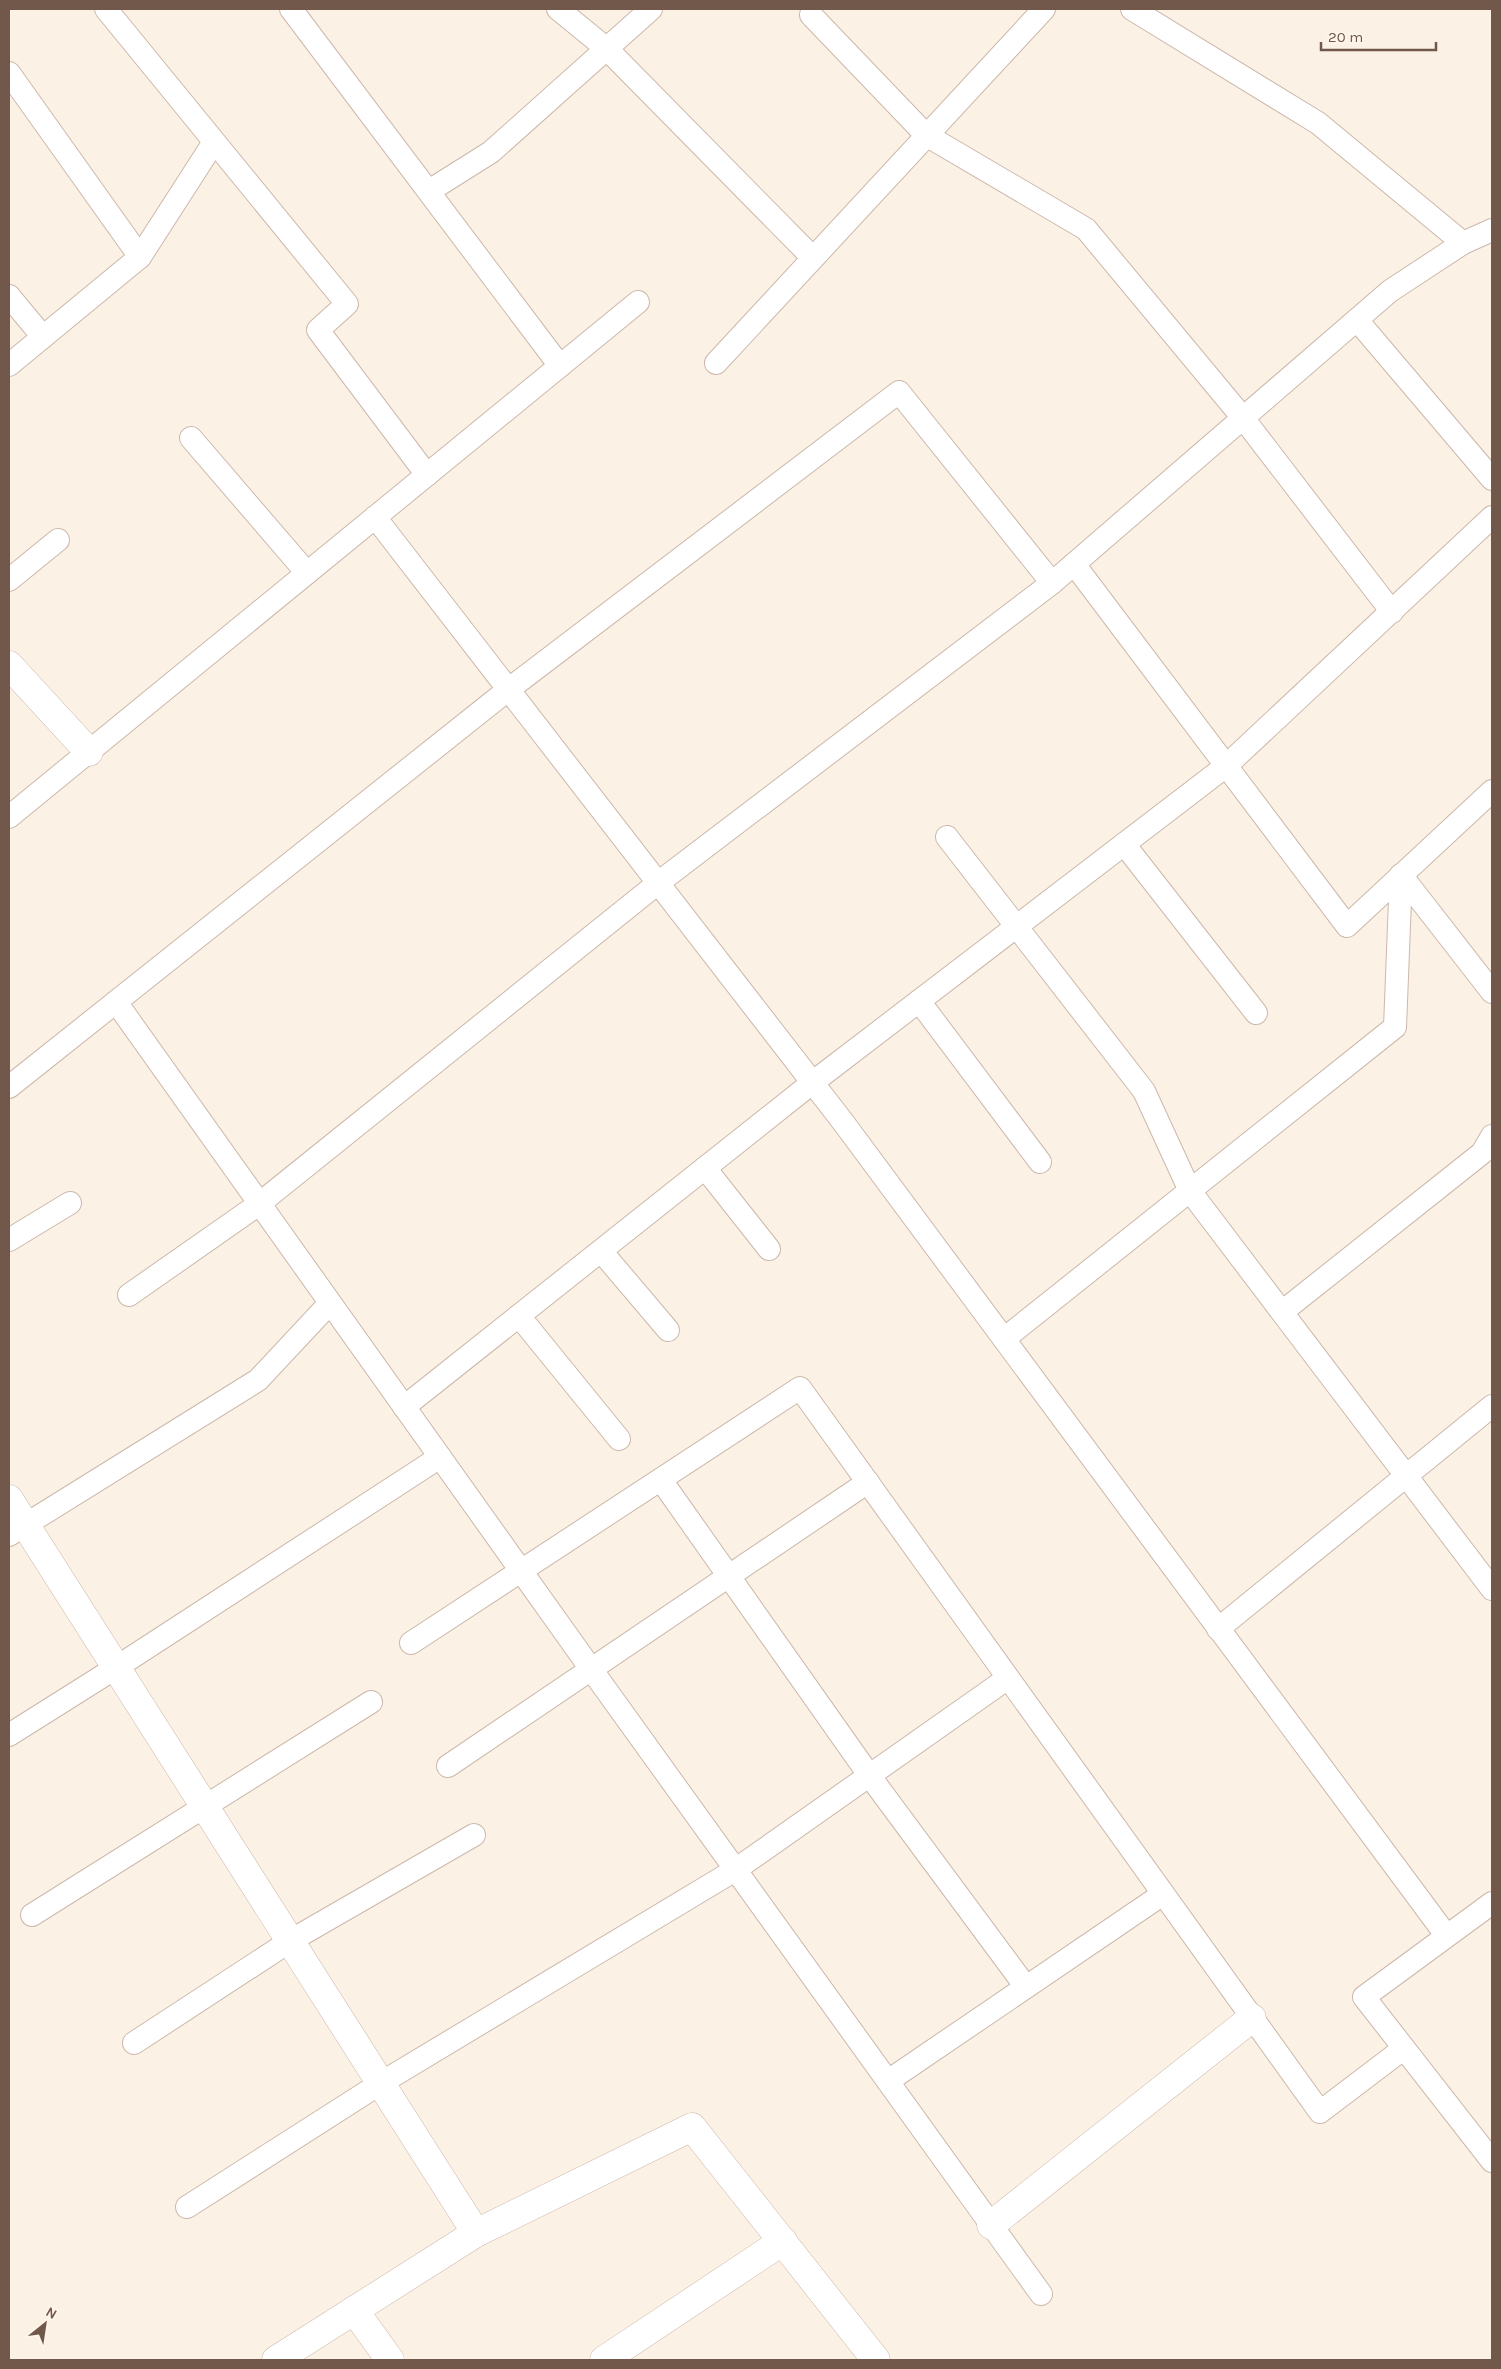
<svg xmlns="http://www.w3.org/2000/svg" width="1501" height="2369" viewBox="0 0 1501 2369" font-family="Karla,sans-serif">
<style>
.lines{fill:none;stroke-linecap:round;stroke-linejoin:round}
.lane-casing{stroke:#ccb8ab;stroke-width:24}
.street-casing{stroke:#ccb8ab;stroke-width:29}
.lane{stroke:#fff;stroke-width:22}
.street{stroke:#fff;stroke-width:28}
</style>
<rect width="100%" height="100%" fill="#fbf1e4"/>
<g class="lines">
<!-- lane casing -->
<g class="lane-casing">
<g id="lane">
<polyline points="106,9 347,304 318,330 427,475"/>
<polyline points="291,9 560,366"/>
<polyline points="558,9 607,49 813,258"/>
<polyline points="1132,9 1318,123 1463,243"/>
<polyline points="811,15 926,135 1086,229 1243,418 1392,612"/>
<polyline points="9,73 140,257 9,365"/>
<polyline points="429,191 491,152 651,9"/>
<polyline points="140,257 214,142"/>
<polyline points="9,296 43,337"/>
<polyline points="1357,320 1492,479"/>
<polyline points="716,363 1044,9"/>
<polyline points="191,438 307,573"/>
<polyline points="375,517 843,1122 1446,1935"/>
<polyline points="1074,564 1347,926 1492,791"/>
<polyline points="9,580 58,540"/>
<polyline points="9,817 638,302"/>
<polyline points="947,837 1144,1091 1190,1191 1492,1589"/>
<polyline points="1124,844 1256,1013"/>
<polyline points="1401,875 1492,992"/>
<polyline points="919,1001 1040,1162"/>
<polyline points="116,1002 591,1669 1041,2294"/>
<polyline points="9,1087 509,689 899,392 1052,583"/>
<polyline points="705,1168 769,1249"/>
<polyline points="9,1240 70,1203"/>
<polyline points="601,1251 668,1330"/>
<polyline points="129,1295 259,1204 658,883 1052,583 1390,291 1463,243 1492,230"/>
<polyline points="1282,1312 1482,1153 1492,1136"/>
<polyline points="519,1316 619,1439"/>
<polyline points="1004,1339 1395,1027 1401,875"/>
<polyline points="404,1407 812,1083 1226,766 1492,517"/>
<polyline points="661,1480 869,1775 1026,1987"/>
<polyline points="9,1535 258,1380 330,1303"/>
<polyline points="1218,1629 1492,1406"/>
<polyline points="411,1643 800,1388 1320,2112 1403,2049"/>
<polyline points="9,1735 117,1667 440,1457"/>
<polyline points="448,1766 868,1482"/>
<polyline points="1492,1903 1364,1997 1492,2161"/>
<polyline points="32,1915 371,1702"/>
<polyline points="134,2043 290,1941 474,1835"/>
<polyline points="888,2081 1163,1894"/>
<polyline points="187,2207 381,2083 735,1870 1008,1678"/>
</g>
</g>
<!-- street casing -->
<g class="street-casing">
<g id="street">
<polyline points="9,665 89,752"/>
<polyline points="9,1499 476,2233"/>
<polyline points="991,2225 1252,2018"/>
<polyline points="354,2310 390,2360"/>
<polyline points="276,2360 476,2233 692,2127 876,2360"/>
<polyline points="604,2360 783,2241"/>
</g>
</g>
<!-- lane -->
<use href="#lane" class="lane"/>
<!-- street -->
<use href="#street" class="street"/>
</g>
<!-- border -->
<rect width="1501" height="2369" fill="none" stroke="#72574b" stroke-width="20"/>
<!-- north arrow -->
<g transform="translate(45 2324) rotate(30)" stroke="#fef5ea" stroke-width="4" paint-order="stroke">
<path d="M0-4L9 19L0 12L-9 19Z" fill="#72574b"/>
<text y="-8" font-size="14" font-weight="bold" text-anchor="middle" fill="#72574b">N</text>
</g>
<!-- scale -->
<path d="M1321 42v8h115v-8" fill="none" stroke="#72574b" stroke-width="2.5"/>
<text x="1328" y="42" font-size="15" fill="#72574b" stroke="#fef5ea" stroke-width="4" paint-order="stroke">20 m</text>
</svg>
